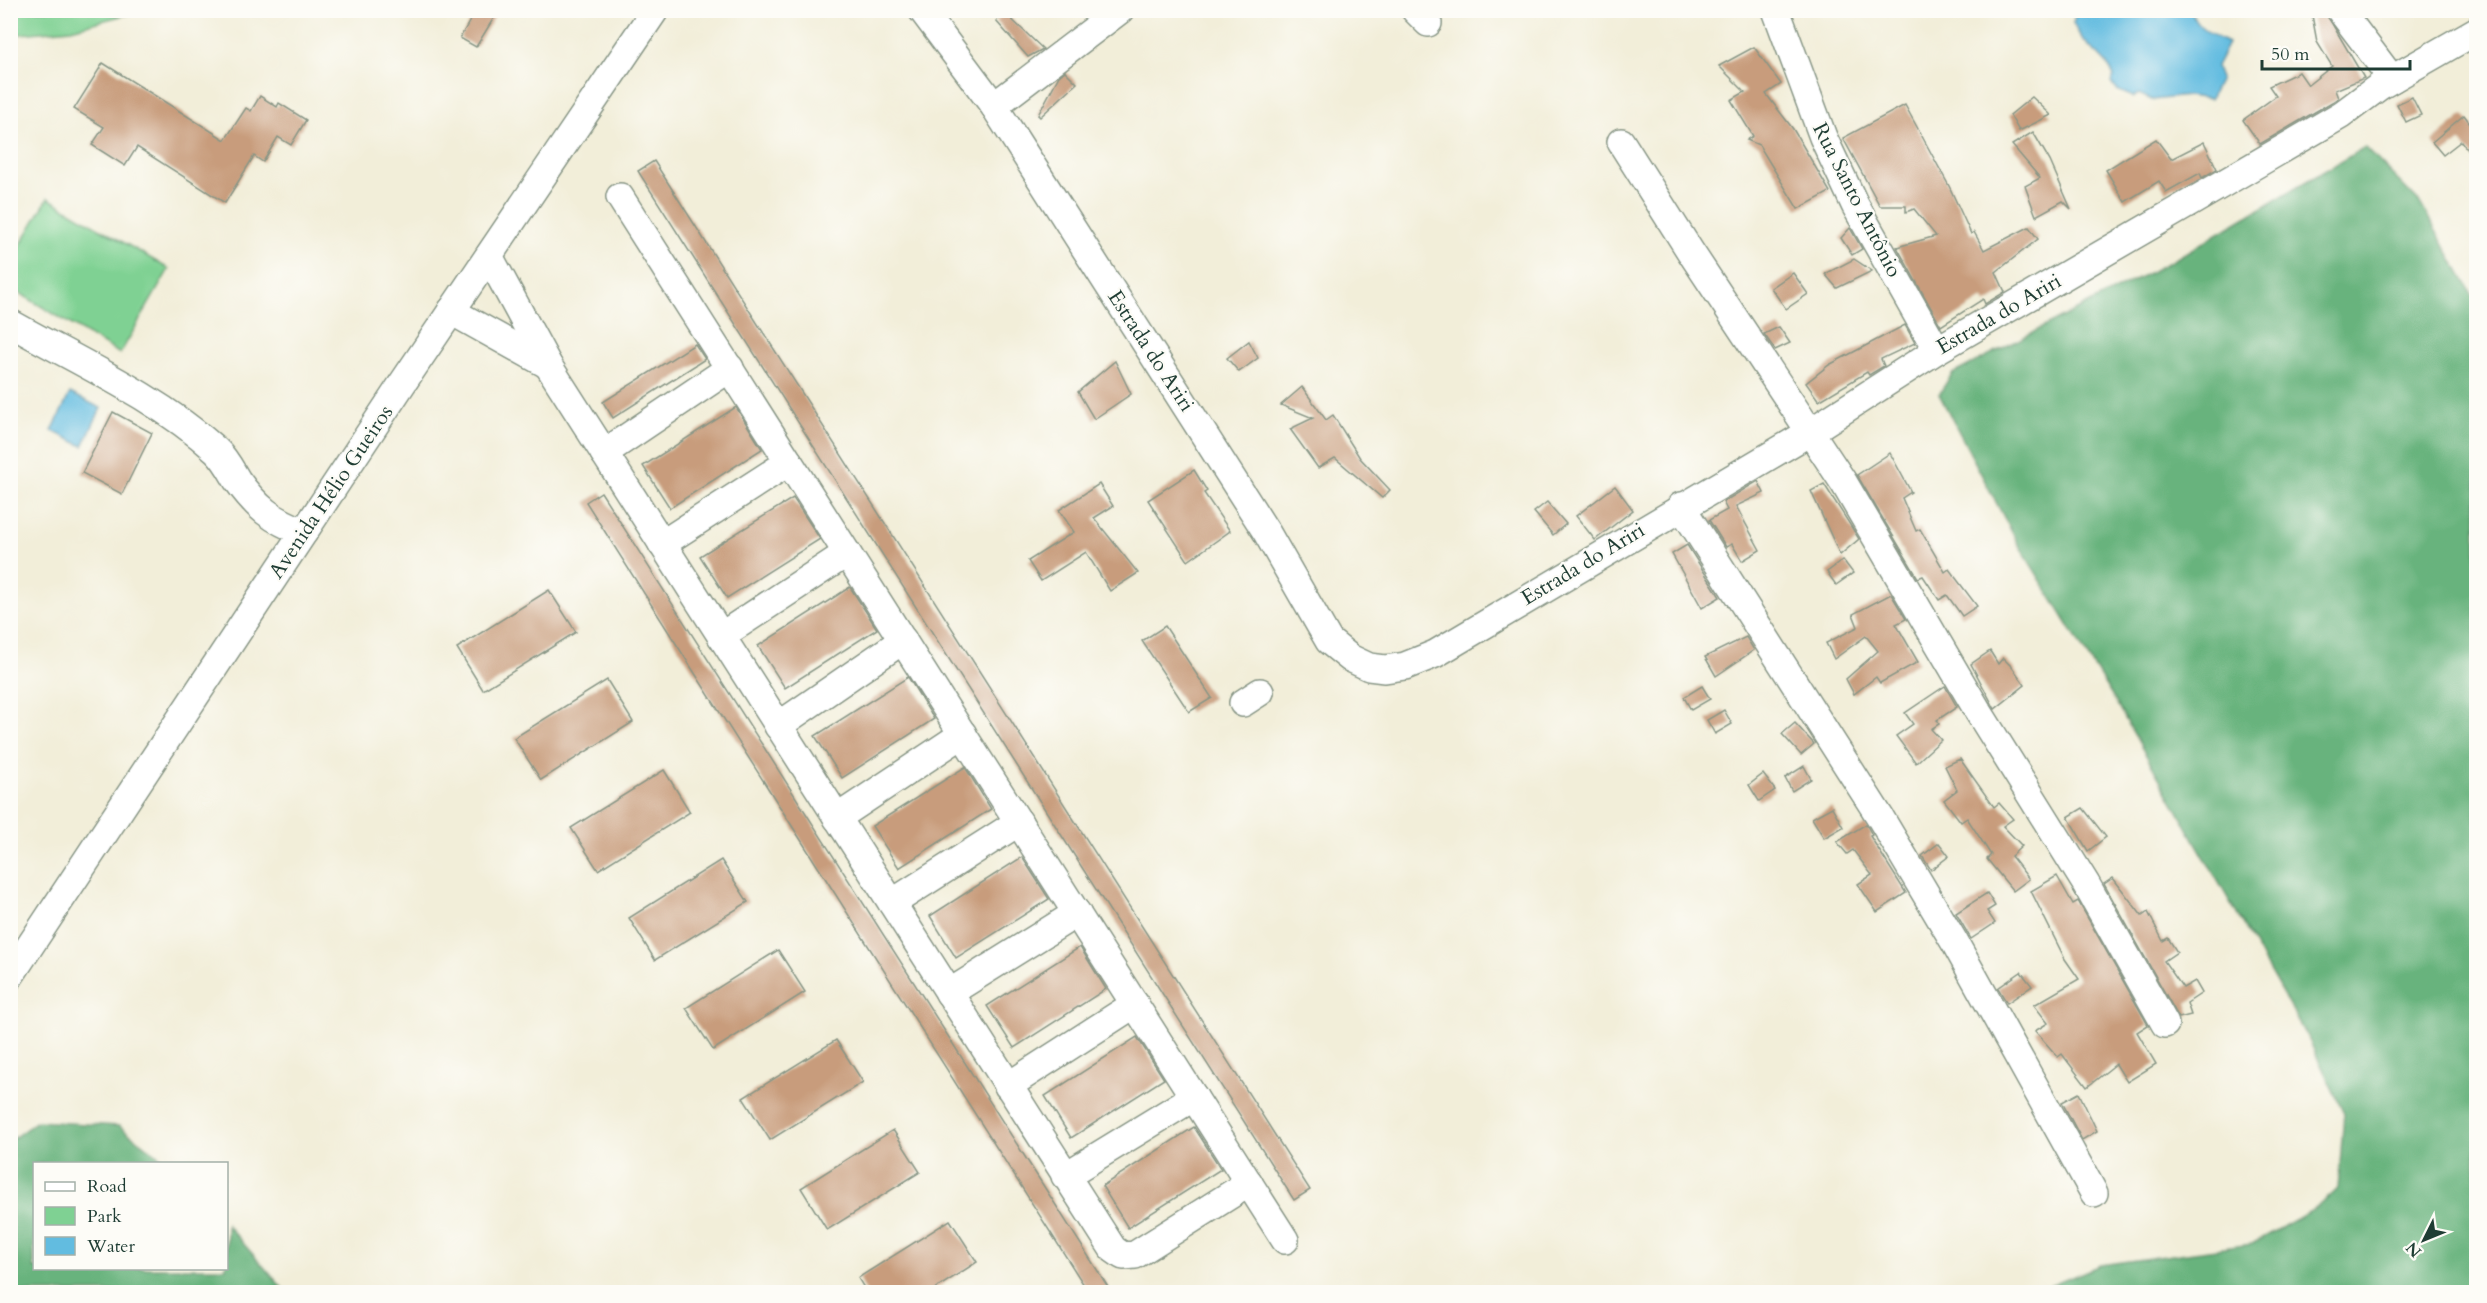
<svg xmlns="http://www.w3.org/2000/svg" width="2487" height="1303" viewBox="0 0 2487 1303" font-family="Cardo,serif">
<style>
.green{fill:#7fd193;stroke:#4f8764;stroke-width:1.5}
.forest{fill:#67b37d;stroke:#437858;stroke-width:1.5}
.water{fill:#62bce0;stroke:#407c8a;stroke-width:1.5}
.building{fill:#c89c7b}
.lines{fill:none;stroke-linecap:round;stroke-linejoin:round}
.minor-casing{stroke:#889686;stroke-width:30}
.minor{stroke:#fff;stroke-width:27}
.labels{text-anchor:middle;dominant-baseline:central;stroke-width:4.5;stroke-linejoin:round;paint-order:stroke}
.street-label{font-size:21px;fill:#1f3d34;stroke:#fdfcf7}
</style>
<rect width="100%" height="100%" fill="#fdfcf7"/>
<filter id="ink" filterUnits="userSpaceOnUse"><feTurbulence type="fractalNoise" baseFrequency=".0167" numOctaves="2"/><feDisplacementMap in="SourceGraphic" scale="12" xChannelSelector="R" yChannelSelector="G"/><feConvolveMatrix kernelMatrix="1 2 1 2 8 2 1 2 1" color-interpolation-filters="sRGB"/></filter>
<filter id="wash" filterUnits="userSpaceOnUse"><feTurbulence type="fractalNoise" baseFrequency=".008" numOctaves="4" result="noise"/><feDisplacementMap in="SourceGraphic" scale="24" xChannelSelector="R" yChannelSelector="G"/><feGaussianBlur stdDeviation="1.35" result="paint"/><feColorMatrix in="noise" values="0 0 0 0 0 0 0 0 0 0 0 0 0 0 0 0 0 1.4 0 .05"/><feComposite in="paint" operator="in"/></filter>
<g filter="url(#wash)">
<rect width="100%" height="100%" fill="#f2eed9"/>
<!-- green -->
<g class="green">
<polygon points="11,10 140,10 140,11 71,29 11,35"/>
<polygon points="48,198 169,269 120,354 11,288 11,261"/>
</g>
<!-- forest -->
<g class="forest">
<polygon points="2365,147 2420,203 2476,301 2476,1292 2036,1292 2100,1265 2252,1244 2318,1207 2338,1189 2344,1113 2310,1042 2115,701 2017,542 1939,394 1952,374 2168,263"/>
<polygon points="37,1121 119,1126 168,1163 34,1164 34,1268 226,1268 227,1225 286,1292 11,1292 11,1140"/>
</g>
<!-- water -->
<g class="water">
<path d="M2069 11H2192C2193 26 2215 37 2228 43L2216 66 2220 79 2210 99 2188 96 2152 100 2139 94 2133 97 2117 90 2111 83 2114 77C2107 55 2083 48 2073 23L2075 17Z"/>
<polygon points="70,393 101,408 83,446 52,431"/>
</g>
<g id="blocks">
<!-- building -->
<g class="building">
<polygon points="476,10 486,10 495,16 476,47 460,38"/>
<polygon points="2311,10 2324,10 2364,78 2335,90 2338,98 2332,102 2260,144 2243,120 2276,96 2269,86 2299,72 2308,85 2332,66 2317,42"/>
<polygon points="1005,13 1043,49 1028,57 996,21"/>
<polygon points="1754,47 1781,84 1766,94 1793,129 1830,192 1798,209 1759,145 1747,140 1753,136 1731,100 1745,92 1719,66"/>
<polygon points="103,63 225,140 246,108 251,111 260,96 277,107 279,103 306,120 291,145 278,137 263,162 254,156 225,203 137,147 125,166 92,145 104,127 74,109"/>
<polygon points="1065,71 1077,83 1040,117 1038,115 1059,76"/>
<polygon points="2032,97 2051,115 2019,131 2010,115"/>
<polygon points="2412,97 2421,115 2406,122 2397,104"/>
<polygon points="1905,105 1949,186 1971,234 1974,232 1984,250 2029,227 2038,239 1996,272 2005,292 1985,304 1983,299 1941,326 1897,247 1936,236 1914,209 1906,212 1906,206 1880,206 1843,138"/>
<polygon points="2464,115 2476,131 2476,161 2461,141 2443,155 2432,142"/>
<polygon points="2033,132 2050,161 2071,209 2063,201 2036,216 2025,186 2040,178 2012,145"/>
<polygon points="2156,139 2171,159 2204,142 2217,169 2202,178 2200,173 2166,192 2159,181 2125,202 2106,170"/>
<polygon points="654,161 1310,1190 1294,1200 638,171"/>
<polygon points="1850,228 1862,249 1852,255 1841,238"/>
<polygon points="1854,259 1872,271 1837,288 1825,274"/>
<polygon points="1793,273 1808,294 1786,309 1771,288"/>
<polygon points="1905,325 1915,343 1881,359 1884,366 1869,375 1867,372 1819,401 1806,383 1829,365"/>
<polygon points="1779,327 1790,343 1775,350 1764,334"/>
<polygon points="1249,341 1258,358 1239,372 1227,358"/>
<polygon points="695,344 705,359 613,418 603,402"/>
<polygon points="1115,361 1131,394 1094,419 1078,392"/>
<polygon points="1302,387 1326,420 1333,415 1360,458 1390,490 1382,498 1335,458 1318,468 1290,429 1313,418 1281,405"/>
<polygon points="736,407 762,449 670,508 643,466"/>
<polygon points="113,412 152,433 122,494 82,473"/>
<polygon points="1890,453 1911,492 1902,498 1916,531 1920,529 1945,572 1949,569 1977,606 1962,616 1947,595 1939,600 1923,576 1918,578 1857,475"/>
<polygon points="1194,470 1207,491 1204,493 1230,531 1188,561 1148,500"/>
<polygon points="1758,481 1764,493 1736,506 1760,550 1742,561 1732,544 1726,547 1709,520 1727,510 1723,502"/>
<polygon points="1099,484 1113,506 1094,518 1138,573 1110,591 1086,552 1041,581 1028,561 1074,532 1059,510"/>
<polygon points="1824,484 1859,539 1840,555 1811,491"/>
<polygon points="1615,486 1633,510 1595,540 1576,516"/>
<polygon points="601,492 1108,1287 1099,1293 1089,1293 586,502"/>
<polygon points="793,498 820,539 727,598 700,556"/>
<polygon points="1547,502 1566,524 1553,535 1534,512"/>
<polygon points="1687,545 1720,597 1702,608 1672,554"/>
<polygon points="1843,560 1853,573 1836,585 1827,572"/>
<polygon points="850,587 877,629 785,688 758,646"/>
<polygon points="549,590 576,632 483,690 457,648"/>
<polygon points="1891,594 1906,619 1896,624 1918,662 1880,683 1876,677 1854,694 1846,679 1878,651 1866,636 1834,659 1826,643 1858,627 1853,614"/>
<polygon points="1165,626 1212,698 1189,712 1142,641"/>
<polygon points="1746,637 1754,650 1716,676 1705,657"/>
<polygon points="1990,651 1998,664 2003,658 2012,667 2025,685 1995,709 1971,664"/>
<polygon points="908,677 934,719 842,778 815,736"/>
<polygon points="607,680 633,722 541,780 514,738"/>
<polygon points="1702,686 1710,699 1691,710 1684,697"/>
<polygon points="1945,686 1957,707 1937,720 1939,724 1931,729 1941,740 1916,763 1896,736 1913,724 1905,713"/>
<polygon points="1724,710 1732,724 1715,734 1707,720"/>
<polygon points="1795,723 1814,744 1801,755 1782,734"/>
<polygon points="1960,759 1994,807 1999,803 2013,819 2003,826 2022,846 2011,856 2029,879 2013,891 1987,859 1991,855 1967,818 1961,822 1944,800 1957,790 1945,766"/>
<polygon points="1804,766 1811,779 1792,791 1785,778"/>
<polygon points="965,767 991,809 899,868 872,826"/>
<polygon points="664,770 690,812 598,870 571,828"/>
<polygon points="1763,774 1775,790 1759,801 1749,785"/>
<polygon points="1832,807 1843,827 1824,838 1812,818"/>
<polygon points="2083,808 2106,837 2088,851 2068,817"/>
<polygon points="1866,824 1872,835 1870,836 1906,893 1877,912 1858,884 1872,875 1853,850 1847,854 1837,842"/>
<polygon points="1939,843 1949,856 1931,870 1922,856"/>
<polygon points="1022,857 1049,899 956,958 930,916"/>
<polygon points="721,860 748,902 655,960 629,918"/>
<polygon points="2057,876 2073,904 2078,901 2148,1025 2137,1032 2156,1064 2127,1082 2116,1064 2087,1087 2062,1054 2058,1057 2035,1031 2048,1023 2034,1005 2079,979 2065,959 2031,891"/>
<polygon points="2113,878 2142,916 2148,912 2163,941 2168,938 2177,952 2164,961 2183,988 2195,981 2202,993 2187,1003 2191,1015 2179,1018 2104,884"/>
<polygon points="1987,893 1995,906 1987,911 1995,923 1971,939 1956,913"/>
<polygon points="1080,947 1106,989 1014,1048 987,1006"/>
<polygon points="778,950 805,992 713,1050 686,1008"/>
<polygon points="2021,972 2032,986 2007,1003 1998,988"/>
<polygon points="1137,1037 1164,1079 1071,1138 1045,1096"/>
<polygon points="836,1040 863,1082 770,1140 743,1098"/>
<polygon points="2079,1093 2097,1131 2082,1140 2062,1102"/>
<polygon points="1194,1127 1221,1169 1128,1228 1102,1186"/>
<polygon points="893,1130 920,1172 827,1230 801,1188"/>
<polygon points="950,1220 977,1262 929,1293 867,1293 858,1278"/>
</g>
</g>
</g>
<g filter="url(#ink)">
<use href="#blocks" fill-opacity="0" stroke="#889686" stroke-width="1.5"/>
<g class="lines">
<!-- minor casing -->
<g class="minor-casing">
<g id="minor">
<polyline points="922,10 994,106 1267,533 1329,641 1350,658 1369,667 1385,669 1405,666 1435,654 1810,432 1937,350 2341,115 2380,86 2476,31"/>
<polyline points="1415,10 1428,23"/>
<polyline points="1776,10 1823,137 1855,205 1937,350"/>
<polyline points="2340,10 2392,79"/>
<polyline points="994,106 1120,10"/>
<polyline points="1621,142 1690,251 1844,483 1978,711 2086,884 2165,1024"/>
<polyline points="620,197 1285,1240"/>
<polyline points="489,256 548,365 1113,1249 1123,1256 1135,1255 1249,1183"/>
<polyline points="451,311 548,365"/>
<path d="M10 323C79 362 157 397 216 450 225 458 231 470 237 480 257 508 272 520 304 532"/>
<polyline points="604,453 730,368"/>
<polyline points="1681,506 1880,817 1955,943 2094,1193"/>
<polyline points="662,544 789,462"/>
<polyline points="721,636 847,553"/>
<polyline points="1243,703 1260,692"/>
<polyline points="778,726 903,640"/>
<polyline points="837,818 963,734"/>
<polyline points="892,903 1019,822"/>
<polyline points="10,976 402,384 655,10"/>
<polyline points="949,993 1077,913"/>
<polyline points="1008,1086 1135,1004"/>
<polyline points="1065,1176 1194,1097"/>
</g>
</g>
<!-- minor -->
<use href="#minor" class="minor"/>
</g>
</g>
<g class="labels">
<!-- street labels -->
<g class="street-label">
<text transform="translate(1857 200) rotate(63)">Rua Santo Antônio</text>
<text transform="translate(1999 314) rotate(-30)">Estrada do Ariri</text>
<text transform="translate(1151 351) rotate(57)">Estrada do Ariri</text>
<text transform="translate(331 492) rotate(-56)">Avenida Hélio Gueiros</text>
<text transform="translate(1583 564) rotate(-31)">Estrada do Ariri</text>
</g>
</g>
<!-- margin -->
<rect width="2487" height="1303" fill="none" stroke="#fdfcf7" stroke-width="36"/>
<!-- legend -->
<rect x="33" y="1162" width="195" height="108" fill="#fdfcf7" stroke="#a4b0a9" stroke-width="1.5"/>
<rect x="45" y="1182" width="30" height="9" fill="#ffffff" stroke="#a4b0a9" stroke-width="1.5"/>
<text x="87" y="1192" font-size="18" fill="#1f3d34">Road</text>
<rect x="45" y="1207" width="30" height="18" fill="#7fd193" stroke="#a4b0a9" stroke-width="1.5"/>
<text x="87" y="1222" font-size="18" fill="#1f3d34">Park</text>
<rect x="45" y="1237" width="30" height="18" fill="#62bce0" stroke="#a4b0a9" stroke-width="1.5"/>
<text x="87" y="1252" font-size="18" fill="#1f3d34">Water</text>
<!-- north arrow -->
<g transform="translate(2424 1240) rotate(227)" stroke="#fdfcf7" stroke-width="4.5" paint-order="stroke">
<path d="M0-4.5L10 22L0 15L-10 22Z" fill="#1f3d34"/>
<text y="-9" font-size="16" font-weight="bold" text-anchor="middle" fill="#1f3d34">N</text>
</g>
<!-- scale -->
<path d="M2262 60v9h148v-9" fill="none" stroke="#1f3d34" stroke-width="3"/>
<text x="2271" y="60" font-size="18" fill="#1f3d34" stroke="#fdfcf7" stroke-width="4.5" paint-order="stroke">50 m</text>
</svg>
